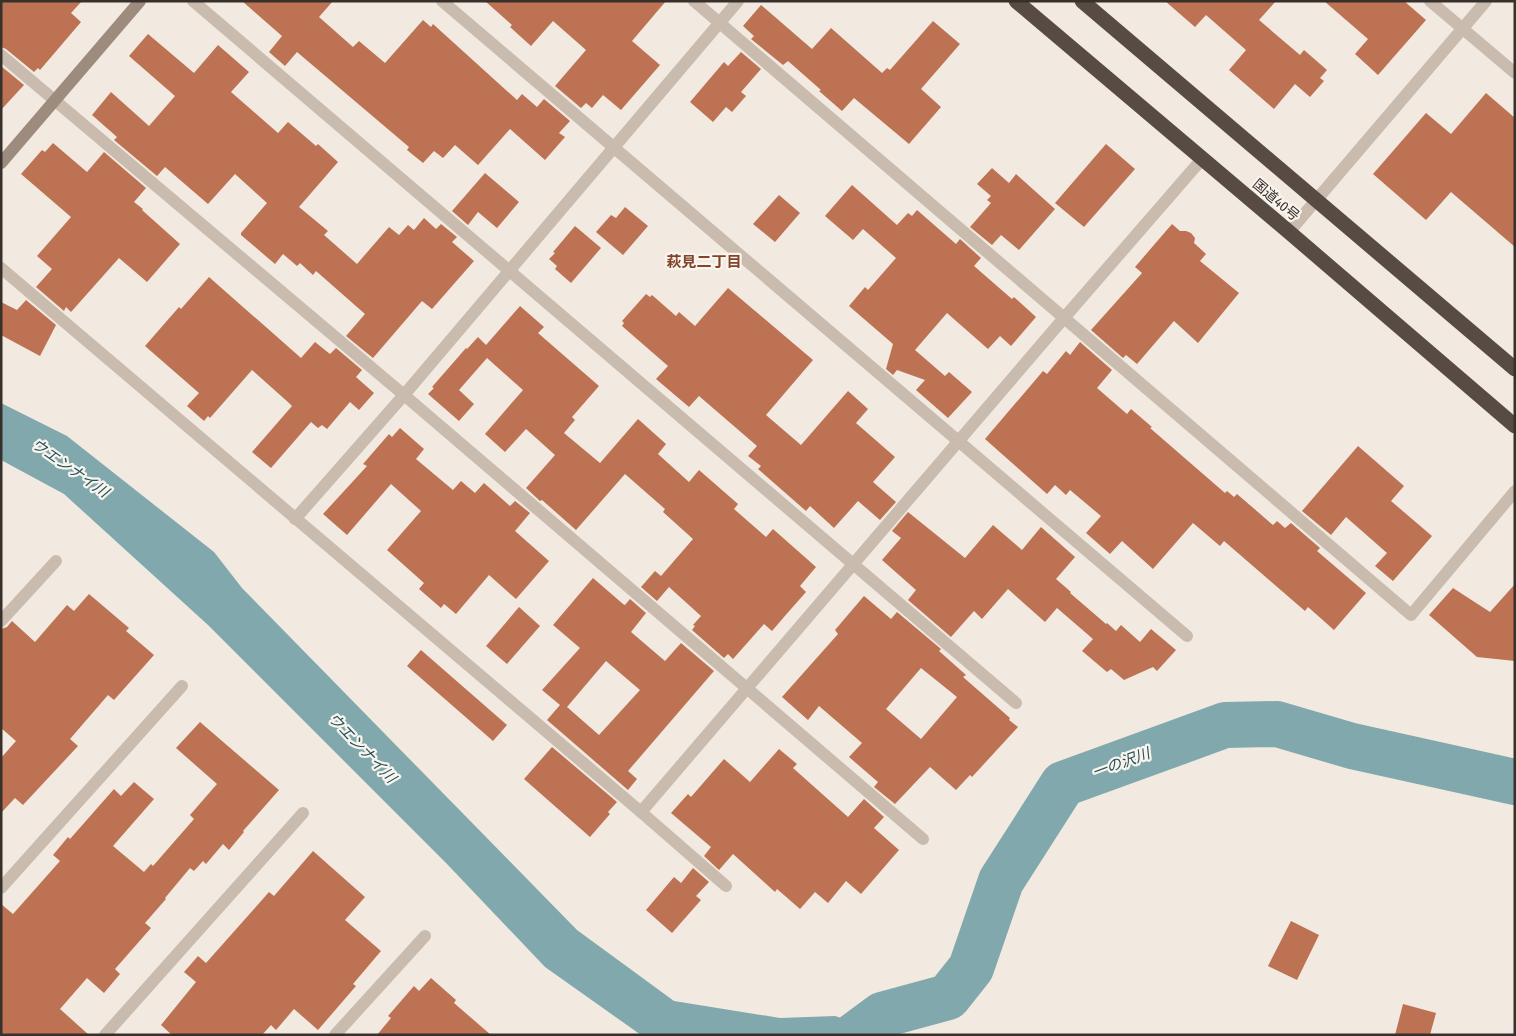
<svg xmlns="http://www.w3.org/2000/svg" width="1516" height="1036" viewBox="0 0 1516 1036" font-family="'Fira Sans Condensed','Noto Sans JP',sans-serif">
<style>
.water{fill:#81a9ad}
.lines{fill:none;stroke-linecap:round;stroke-linejoin:round}
.river{stroke:#81a9ad;stroke-width:46}
.building{fill:#bd7253;fill-rule:evenodd}
.street{stroke:#c9bbad;stroke-width:12}
.secondary{stroke:#9d8b7e;stroke-width:12}
.highway{stroke:#584b43;stroke-width:15}
.labels{text-anchor:middle;dominant-baseline:central;stroke-width:4.5;stroke-linejoin:round;paint-order:stroke}
.street-label{font-size:14px;fill:#38302b;stroke:#f9f4ed}
.neighbourhood-label{font-size:15px;font-weight:bold;fill:#82432a;stroke:#f9f4ed}
.water-label{font-size:15px;font-style:italic;fill:#235157;stroke:#f9f4ed}
</style>
<rect width="100%" height="100%" fill="#f2eae0"/>
<!-- water -->
<polygon class="water" points="1,403 67,436 214,552 242,588 577,930 674,1001 780,1018 835,1016 894,1035 641,1035 545,967 447,864 208,625 64,494 1,460"/>
<g class="lines">
<!-- river -->
<polyline class="river" points="855,1035 882,1015 948,997 971,968 1001,881 1063,784 1225,725 1277,724 1352,746 1515,782"/>
</g>
<!-- building -->
<g class="building">
<polygon points="1,1 82,1 71,13 81,22 40,70 38,68 34,72 6,49 1,47"/>
<polygon points="242,1 333,1 319,17 353,47 359,41 385,63 423,20 431,27 433,24 517,100 522,94 537,107 544,99 570,121 559,133 565,137 545,160 510,129 478,165 455,145 443,158 434,151 423,163 407,150 409,147 297,52 285,66 269,52 282,36"/>
<polygon points="485,1 666,1 632,41 660,65 621,110 603,95 592,108 586,103 581,108 555,86 586,50 553,21 531,46 510,27 512,25"/>
<polygon points="1165,1 1276,1 1259,20 1300,55 1304,50 1327,70 1320,78 1324,81 1310,97 1295,84 1274,109 1229,70 1246,50 1206,15 1195,27"/>
<polygon points="1324,1 1404,1 1426,20 1378,75 1355,54 1368,39"/>
<polygon points="761,5 812,49 831,28 882,73 887,68 890,70 933,21 960,44 921,89 941,107 909,144 854,98 842,111 819,91 821,90 788,61 783,65 751,39 754,36 743,26"/>
<polygon points="148,34 194,73 218,45 249,72 231,92 278,133 288,122 316,146 318,144 338,162 299,207 328,231 324,235 357,264 389,227 399,235 408,225 414,230 424,218 436,229 441,224 457,237 452,242 474,261 432,309 422,301 373,358 346,336 365,314 316,271 313,275 300,263 297,266 283,254 275,264 241,235 241,233 267,203 235,174 208,204 165,167 157,176 114,140 117,137 92,115 111,92 149,126 175,96 129,56"/>
<polygon points="741,52 761,69 741,92 746,96 732,112 726,107 713,122 690,102 724,62 728,66"/>
<polygon points="1,66 24,85 1,110"/>
<polygon points="1486,93 1515,118 1515,247 1451,192 1426,220 1373,174 1426,113 1451,134"/>
<polygon points="53,143 87,172 104,152 146,188 134,202 143,209 142,210 180,244 147,282 119,258 71,312 66,307 64,311 36,287 52,269 37,256 71,217 21,174 42,150 45,152"/>
<polygon points="1106,144 1135,169 1084,227 1055,203"/>
<polygon points="992,168 1009,183 1016,174 1055,209 1019,250 1001,235 992,245 970,227 991,203 987,200 991,196 977,184"/>
<polygon points="485,173 519,202 497,228 478,212 468,225 452,211"/>
<polygon points="852,185 897,225 908,213 912,216 917,210 956,244 960,239 981,258 974,266 1012,299 1014,297 1036,317 1011,346 1000,336 988,349 947,313 915,350 945,376 949,372 972,392 948,418 916,390 925,380 897,370 893,375 886,369 893,344 849,306 865,287 868,290 896,258 863,229 853,240 825,216"/>
<polygon points="779,195 800,213 775,242 753,224"/>
<polygon points="625,207 648,226 623,255 596,232 611,215 616,218"/>
<polygon points="1172,224 1180,231 1186,231 1191,233 1195,238 1194,243 1206,254 1200,261 1239,293 1198,343 1174,321 1137,364 1126,355 1123,358 1091,330 1142,273 1135,267"/>
<polygon points="575,226 601,248 571,283 555,269 557,266 549,259 555,253 553,252"/>
<polygon points="209,277 301,358 315,342 330,354 336,348 362,370 356,377 374,393 359,410 350,402 327,429 322,425 318,428 311,422 271,468 252,452 292,406 289,403 252,370 210,418 208,416 204,421 187,406 199,393 145,346 179,307 181,309"/>
<polygon points="728,288 813,360 766,415 801,445 848,391 868,409 856,423 895,457 873,482 896,502 880,520 858,501 834,528 810,506 806,511 758,469 761,466 748,456 757,446 699,396 689,407 656,379 668,366 622,326 624,323 622,321 646,294 650,297 652,295 676,316 679,312 695,326"/>
<polygon points="26,300 56,325 40,356 1,335 1,302 17,310"/>
<polygon points="520,306 544,327 538,333 599,386 572,417 575,420 564,433 600,463 638,419 666,444 658,454 689,482 699,470 738,504 734,509 766,537 773,529 816,567 800,586 806,592 784,617 772,631 764,624 733,659 728,654 724,658 692,630 695,626 693,625 701,616 669,587 657,601 641,587 655,571 661,576 693,539 663,512 665,509 625,474 576,530 542,500 540,501 526,488 555,455 526,429 505,452 485,434 523,390 487,358 459,390 474,404 459,421 428,394 434,388 432,387 466,348 467,349 478,337 486,345"/>
<polygon points="1080,342 1112,370 1097,388 1127,414 1131,409 1152,427 1150,428 1225,493 1227,491 1234,497 1237,494 1273,525 1277,521 1285,528 1291,523 1320,548 1317,551 1366,593 1334,630 1308,607 1305,611 1224,541 1220,546 1193,523 1153,569 1122,541 1110,554 1086,533 1101,516 1070,490 1066,495 1055,485 1047,494 985,439 1043,371 1047,374 1066,351 1070,355"/>
<polygon points="400,428 424,449 416,459 453,490 461,481 475,493 484,483 510,506 515,501 530,513 515,531 549,561 516,599 489,575 456,614 444,604 441,608 419,589 424,583 387,550 421,511 391,484 347,535 323,514 367,466 363,464 389,434 392,437"/>
<polygon points="1358,446 1404,486 1391,501 1432,536 1393,581 1375,566 1387,553 1346,517 1331,535 1302,511"/>
<polygon points="908,512 965,558 993,525 1022,550 1041,527 1075,557 1056,579 1071,592 1070,593 1106,624 1107,623 1116,631 1121,625 1140,642 1151,629 1176,650 1157,671 1153,667 1124,680 1111,669 1107,672 1082,651 1093,639 1057,608 1045,622 1008,589 982,619 974,611 951,637 908,600 916,590 882,560 901,538 892,531"/>
<path d="M593 578 623 604 625 605 630 599 646 613 631 632 665 661 681 643 714 671 628 771 637 779 628 790 547 720 560 705 542 690 580 648 553 625ZM606 661 640 690 599 735 567 707Z"/>
<polygon points="1515,584 1515,661 1477,657 1429,615 1453,588 1490,612"/>
<polygon points="89,594 129,628 126,631 154,655 114,700 108,695 70,739 78,746 23,805 15,798 1,813 1,758 16,741 1,728 1,629 7,627 12,621 35,642 67,605 74,611"/>
<path d="M864 596 891 619 897 612 941 649 939 651 966 675 963 677 1010 718 1009 720 1018 727 972 777 970 775 956 790 930 767 895 804 874 787 878 782 849 757 862 743 819 706 808 720 782 697 838 634 835 630ZM921 668 957 697 921 739 886 709Z"/>
<polygon points="519,607 540,626 507,664 486,646"/>
<polygon points="421,650 507,725 493,741 407,666"/>
<polygon points="200,722 279,790 243,831 244,832 229,850 223,844 206,864 203,861 194,871 190,868 165,898 166,899 145,923 151,928 115,969 120,974 104,993 87,978 60,1009 89,1035 1,1035 1,904 13,914 60,861 53,855 68,837 70,839 114,789 121,796 134,782 154,799 113,846 144,872 151,864 153,866 194,819 190,815 217,784 176,748"/>
<polygon points="552,747 617,802 608,812 610,814 590,837 524,779"/>
<polygon points="779,749 797,764 793,768 848,817 864,799 884,817 874,828 899,850 861,894 846,881 828,903 815,892 800,909 777,889 775,892 733,854 719,870 704,856 711,847 671,813 688,794 691,797 724,759 750,782"/>
<polygon points="313,851 365,897 345,920 381,951 353,984 356,986 318,1030 294,1009 276,1030 271,1025 262,1035 172,1035 161,1025 196,982 184,972 198,956 206,963 269,892 274,896"/>
<polygon points="693,868 709,882 696,896 701,900 672,933 646,910 674,877 681,883"/>
<polygon points="1291,921 1319,935 1297,980 1268,966"/>
<polygon points="431,978 456,1000 454,1003 491,1035 377,1035 391,1018 388,1016 414,986 419,991"/>
<polygon points="1403,1004 1436,1013 1430,1035 1395,1035"/>
</g>
<g class="lines">
<!-- street -->
<g class="street">
<polyline points="193,1 1016,703"/>
<polyline points="442,1 1187,636"/>
<polyline points="694,1 1411,615 1515,491"/>
<polyline points="1430,1 1515,73"/>
<polyline points="1,55 404,395 923,839"/>
<polyline points="1289,232 1486,1"/>
<polyline points="1,268 641,812 726,886"/>
<polyline points="295,519 404,395 738,1"/>
<polyline points="1,621 56,561"/>
<polyline points="641,812 1064,318 1202,159"/>
<polyline points="1,888 182,686"/>
<polyline points="105,1035 303,813"/>
<polyline points="335,1035 425,936"/>
</g>
<!-- secondary -->
<polyline class="secondary" points="1,163 140,1"/>
<!-- highway -->
<g class="highway">
<polyline points="1016,1 1289,232 1515,426"/>
<polyline points="1082,1 1515,369"/>
</g>
</g>
<g class="labels">
<!-- street labels -->
<g class="street-label">
<text transform="translate(1276 200) rotate(40)">国道40号</text>
</g>
<!-- neighbourhood labels -->
<g class="neighbourhood-label">
<text x="704" y="262">萩見二丁目</text>
</g>
<!-- water labels -->
<g class="water-label">
<text transform="translate(70 468) rotate(35)">ウエンナイ川</text>
<text transform="translate(362 748) rotate(46)">ウエンナイ川</text>
<text transform="translate(1121 763) rotate(-20)">一の沢川</text>
</g>
</g>
<!-- border -->
<rect width="1516" height="1036" fill="none" stroke="#38302b" stroke-width="5"/>
</svg>
